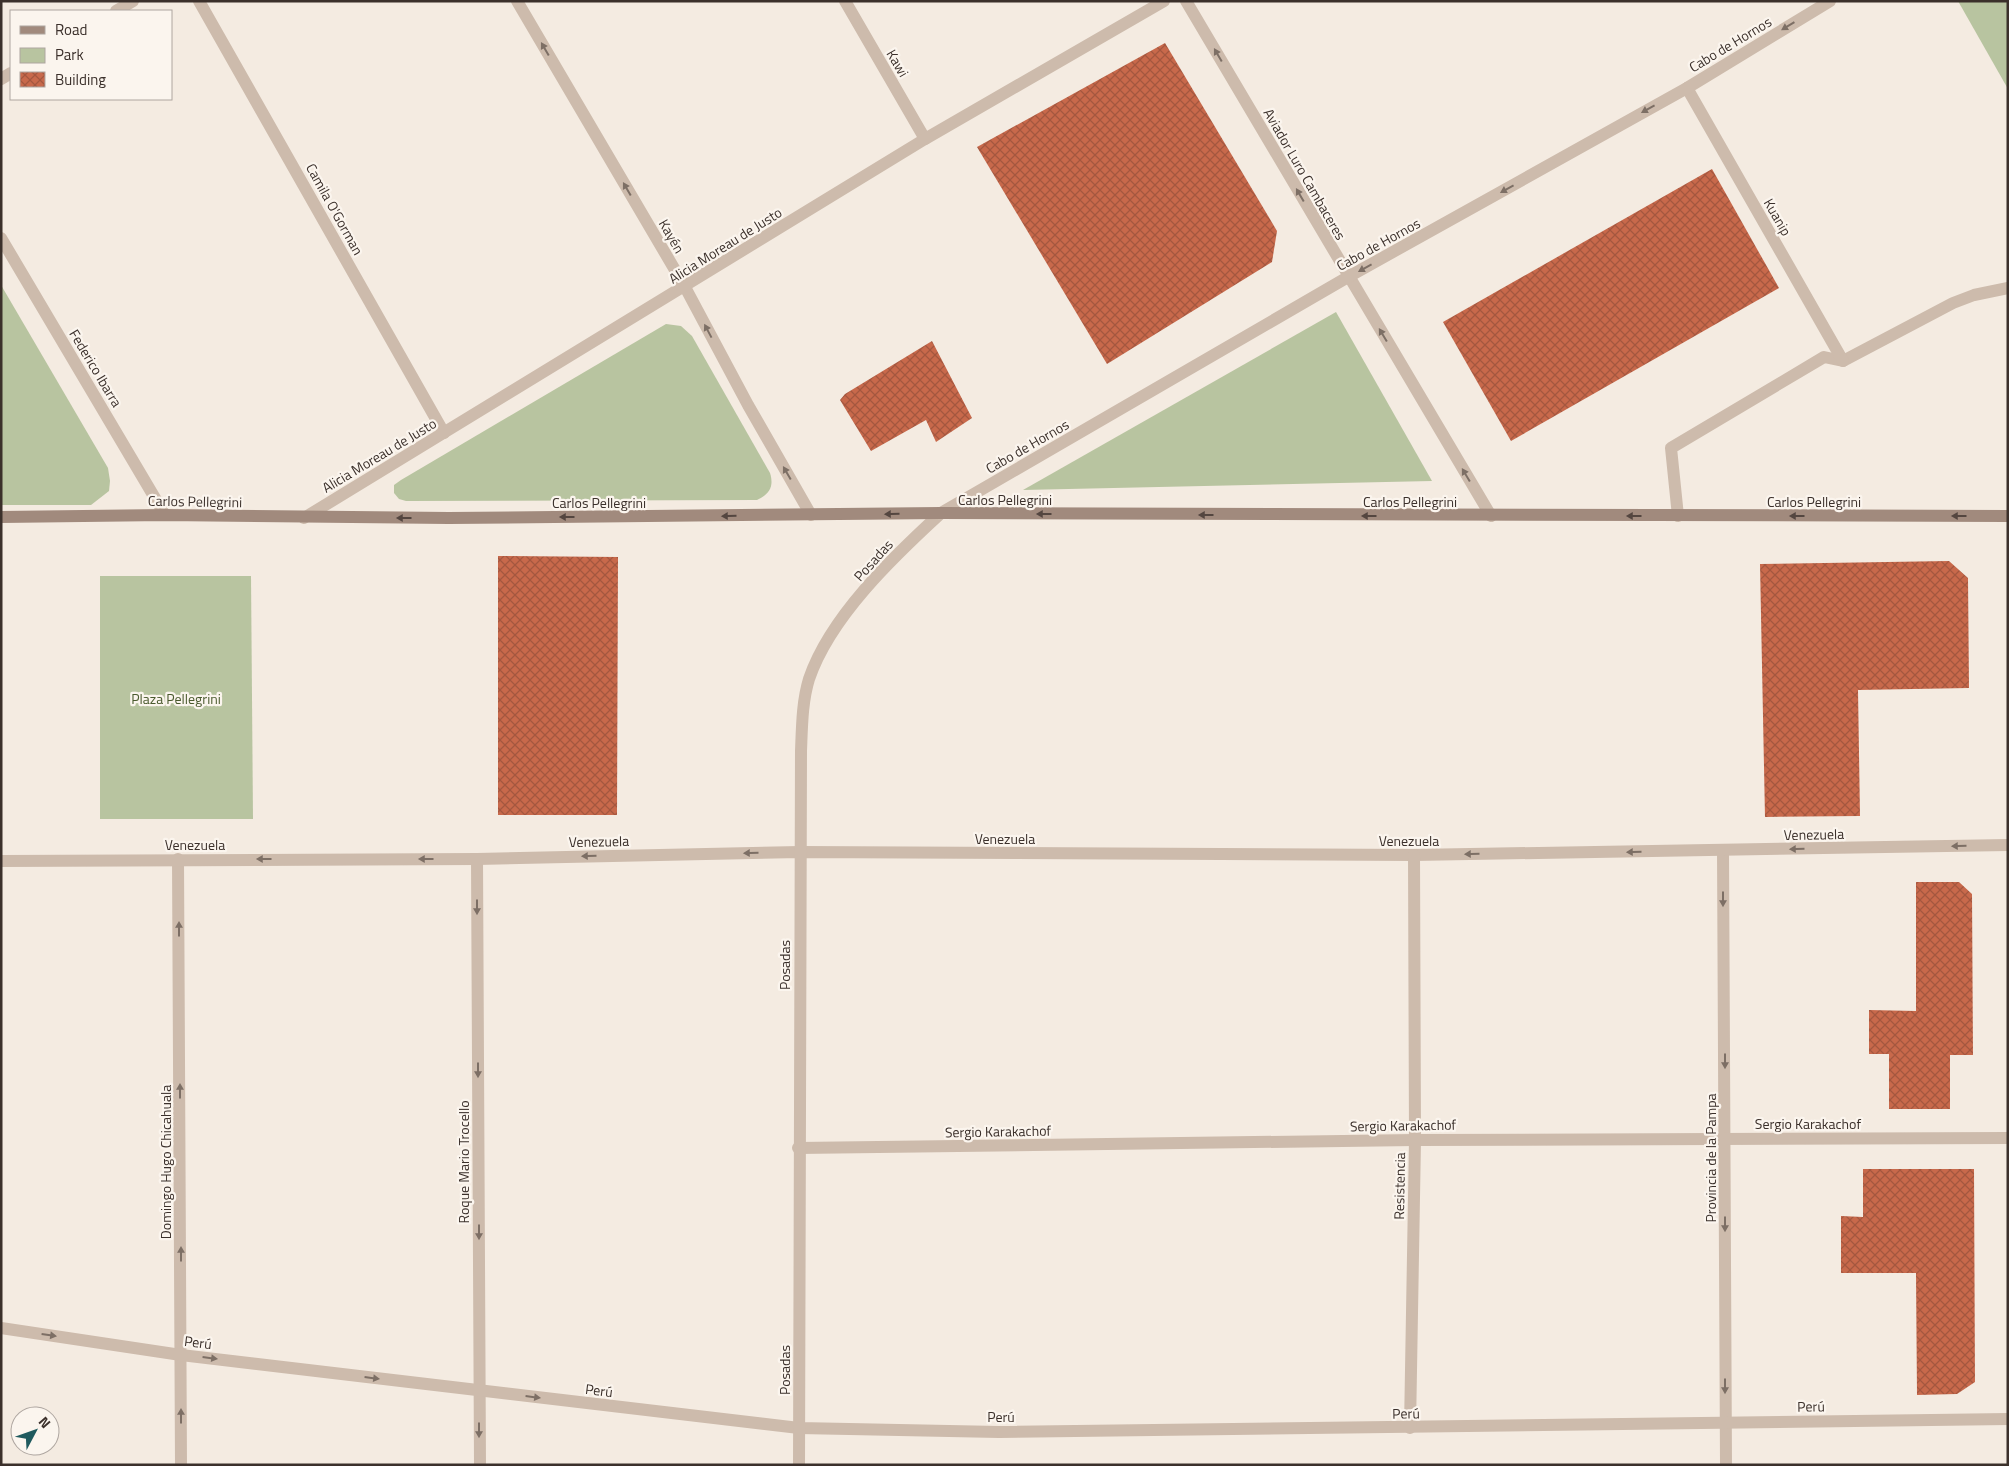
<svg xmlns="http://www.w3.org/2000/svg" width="2009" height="1466" viewBox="0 0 2009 1466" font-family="'Titillium Web',sans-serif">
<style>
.park{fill:#b8c4a0}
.building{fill:url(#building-cross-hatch)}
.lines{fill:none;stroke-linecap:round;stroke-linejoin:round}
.lane{stroke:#cdbbac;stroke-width:12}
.street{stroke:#cdbbac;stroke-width:12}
.secondary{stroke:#a18a7d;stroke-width:12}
.oneway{fill:#7d6f65}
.oneway2{fill:#544640}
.labels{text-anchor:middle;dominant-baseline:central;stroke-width:4.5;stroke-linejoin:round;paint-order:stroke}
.street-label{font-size:14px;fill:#3b302b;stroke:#fbf5ee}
.park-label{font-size:14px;fill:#4a5a2e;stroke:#fbf5ee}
</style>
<defs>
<pattern id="building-cross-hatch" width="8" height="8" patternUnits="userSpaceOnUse" patternTransform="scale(1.25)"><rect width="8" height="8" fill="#c8694b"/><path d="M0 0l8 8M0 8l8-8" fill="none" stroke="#a4573f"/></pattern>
</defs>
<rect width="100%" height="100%" fill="#f4ebe1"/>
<!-- park -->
<g class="park">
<polygon points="1958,1 2008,1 2008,89"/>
<polygon points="1,285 108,468 110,481 109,491 91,505 1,505"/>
<polygon points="1336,312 1432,481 1023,490"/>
<path d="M666 324 681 326 692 336 770 473C774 486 770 494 757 500L406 501 399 499 394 493V485L401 480Z"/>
<polygon points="100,576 251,576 253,819 100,819"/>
</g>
<!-- building -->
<g class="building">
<polygon points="1165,43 1277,231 1272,262 1107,364 977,147"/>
<polygon points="1712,169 1779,288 1511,441 1443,322"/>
<polygon points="932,341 972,418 936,442 926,420 871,451 840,400 845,394"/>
<polygon points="498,556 618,557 617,815 498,815"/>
<polygon points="1949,561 1968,578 1969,688 1858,690 1860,816 1765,817 1760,564"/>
<polygon points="1916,882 1959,882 1972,894 1973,1055 1950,1055 1950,1109 1889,1109 1889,1054 1869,1054 1869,1010 1916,1011"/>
<polygon points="1863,1169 1974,1169 1975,1382 1957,1394 1917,1395 1916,1273 1841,1273 1841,1216 1863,1217"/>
</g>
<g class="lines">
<!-- lane -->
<polyline class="lane" points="1678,516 1671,448 1824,357 1843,361 1953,303 1974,295 2008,288"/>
<!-- street -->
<g class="street">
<polyline points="199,1 444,433"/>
<polyline points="517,1 685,287 748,405 811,515"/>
<polyline points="845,1 925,139"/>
<polyline points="1186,1 1491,516"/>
<polyline points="116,11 133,1"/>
<polyline points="1,79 11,73"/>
<polyline points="1687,88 1843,361"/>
<polyline points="1,238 165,515"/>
<polyline points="304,518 925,139 1164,1"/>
<polyline points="1723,850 1726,1465"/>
<polyline points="178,859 181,1465"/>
<polyline points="477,859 480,1465"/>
<polyline points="1,861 477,859 800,852 1414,855 2008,845"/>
<polyline points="798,1148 1415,1140 2008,1138"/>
<polyline points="1,1328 181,1355 799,1428 999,1432 2008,1419"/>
<polyline points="1410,1428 1415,1140 1414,855"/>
<path d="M799 1465 801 751C802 727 802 702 809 679 830 617 893 557 941 513L1348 277 1687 88 1830 1"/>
</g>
<!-- secondary -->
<polyline class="secondary" points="1,517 165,515 449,518 941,513 2008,516"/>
</g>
<!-- one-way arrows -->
<defs><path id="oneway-solid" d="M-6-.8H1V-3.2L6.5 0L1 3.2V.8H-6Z" transform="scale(1.25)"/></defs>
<g class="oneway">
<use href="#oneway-solid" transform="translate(1788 26) rotate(149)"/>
<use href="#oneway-solid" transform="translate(545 49) rotate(-120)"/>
<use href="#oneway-solid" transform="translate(1218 55) rotate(-120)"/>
<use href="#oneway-solid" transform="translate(1648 109) rotate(151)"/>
<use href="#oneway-solid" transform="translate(627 189) rotate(-120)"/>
<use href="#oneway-solid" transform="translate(1507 189) rotate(151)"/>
<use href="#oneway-solid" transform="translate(1300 195) rotate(-120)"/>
<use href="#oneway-solid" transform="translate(1365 268) rotate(151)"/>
<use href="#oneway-solid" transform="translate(708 331) rotate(-118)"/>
<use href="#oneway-solid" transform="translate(1383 335) rotate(-121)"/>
<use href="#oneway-solid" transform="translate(787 473) rotate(-120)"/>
<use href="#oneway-solid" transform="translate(1466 475) rotate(-121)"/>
<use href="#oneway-solid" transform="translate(1959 846) rotate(179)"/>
<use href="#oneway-solid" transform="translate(1797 849) rotate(179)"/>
<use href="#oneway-solid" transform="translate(1634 852) rotate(179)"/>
<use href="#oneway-solid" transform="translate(751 853) rotate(179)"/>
<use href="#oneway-solid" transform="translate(1472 854) rotate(179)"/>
<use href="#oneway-solid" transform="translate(589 856) rotate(179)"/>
<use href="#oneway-solid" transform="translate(264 859) rotate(180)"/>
<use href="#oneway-solid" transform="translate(426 859) rotate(180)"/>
<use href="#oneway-solid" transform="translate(1723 899) rotate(90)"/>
<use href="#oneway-solid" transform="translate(477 907) rotate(90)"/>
<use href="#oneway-solid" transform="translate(179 929) rotate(-90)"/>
<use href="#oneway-solid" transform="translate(1725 1061) rotate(90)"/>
<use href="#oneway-solid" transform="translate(478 1070) rotate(90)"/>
<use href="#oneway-solid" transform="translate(180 1091) rotate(-90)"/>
<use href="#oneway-solid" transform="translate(1725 1224) rotate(90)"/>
<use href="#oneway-solid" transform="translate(479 1232) rotate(90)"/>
<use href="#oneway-solid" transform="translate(181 1254) rotate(-90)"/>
<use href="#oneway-solid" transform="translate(49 1335) rotate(8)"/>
<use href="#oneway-solid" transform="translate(210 1358) rotate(7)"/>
<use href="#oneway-solid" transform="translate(372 1378) rotate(7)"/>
<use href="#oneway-solid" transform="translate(1725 1386) rotate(90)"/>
<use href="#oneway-solid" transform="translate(533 1397) rotate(7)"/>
<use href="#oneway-solid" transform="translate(181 1416) rotate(-90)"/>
<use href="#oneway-solid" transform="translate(479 1430) rotate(90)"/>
</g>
<g class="oneway2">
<use href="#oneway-solid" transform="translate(892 514) rotate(179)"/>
<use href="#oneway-solid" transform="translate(1044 514) rotate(-180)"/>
<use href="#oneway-solid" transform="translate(1206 515) rotate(-180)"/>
<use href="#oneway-solid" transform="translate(729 516) rotate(179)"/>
<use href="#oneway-solid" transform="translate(1369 516) rotate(-180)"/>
<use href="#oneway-solid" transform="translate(1634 516) rotate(180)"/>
<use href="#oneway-solid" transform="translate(1797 516) rotate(-180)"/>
<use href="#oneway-solid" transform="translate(1959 516) rotate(-180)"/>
<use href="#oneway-solid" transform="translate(567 517) rotate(180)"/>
<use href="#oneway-solid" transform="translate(404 518) rotate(180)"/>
</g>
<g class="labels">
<!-- street labels -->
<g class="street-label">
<text transform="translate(1730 44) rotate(-31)">Cabo de Hornos</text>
<text transform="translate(898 63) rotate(60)">Kawi</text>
<text transform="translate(1305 174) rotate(60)">Aviador Luro Cambaceres</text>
<text transform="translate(335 209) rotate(61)">Camila O'Gorman</text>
<text transform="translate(1778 217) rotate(60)">Kuanip</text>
<text transform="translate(672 236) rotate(60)">Kayén</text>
<text transform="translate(1378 244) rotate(-29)">Cabo de Hornos</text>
<text transform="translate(725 245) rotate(-32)">Alicia Moreau de Justo</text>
<text transform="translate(96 368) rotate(59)">Federico Ibarra</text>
<text transform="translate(1027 446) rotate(-30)">Cabo de Hornos</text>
<text transform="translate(379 455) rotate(-31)">Alicia Moreau de Justo</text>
<text x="1005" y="499">Carlos Pellegrini</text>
<text transform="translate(195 501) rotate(1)">Carlos Pellegrini</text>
<text x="1410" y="501">Carlos Pellegrini</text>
<text x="1814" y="501">Carlos Pellegrini</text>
<text x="599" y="502">Carlos Pellegrini</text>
<text transform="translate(873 560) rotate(-48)">Posadas</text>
<text transform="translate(1814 834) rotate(-1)">Venezuela</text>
<text x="1005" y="838">Venezuela</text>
<text x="1409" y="840">Venezuela</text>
<text transform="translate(599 841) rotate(-1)">Venezuela</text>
<text x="195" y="844">Venezuela</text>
<text transform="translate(784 965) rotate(-90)">Posadas</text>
<text x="1808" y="1123">Sergio Karakachof</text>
<text transform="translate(1403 1125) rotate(-1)">Sergio Karakachof</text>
<text transform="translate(998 1131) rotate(-1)">Sergio Karakachof</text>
<text transform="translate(1710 1158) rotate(-90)">Provincia de la Pampa</text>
<text transform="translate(165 1162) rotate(-90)">Domingo Hugo Chicahuala</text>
<text transform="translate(463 1162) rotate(-90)">Roque Mario Trocello</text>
<text transform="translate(1399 1186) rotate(-89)">Resistencia</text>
<text transform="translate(198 1342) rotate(7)">Perú</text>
<text transform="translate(784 1370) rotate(-90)">Posadas</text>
<text transform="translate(599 1390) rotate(7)">Perú</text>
<text transform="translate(1811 1406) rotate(-1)">Perú</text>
<text transform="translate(1406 1413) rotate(-1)">Perú</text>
<text x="1001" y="1416">Perú</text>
</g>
<!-- park labels -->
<g class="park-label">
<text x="176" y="698">Plaza Pellegrini</text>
</g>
</g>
<!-- border -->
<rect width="2009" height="1466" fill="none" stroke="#3b302b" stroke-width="5"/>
<!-- legend -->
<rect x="10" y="10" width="162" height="90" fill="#fbf5ee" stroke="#aea6a0"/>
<rect x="20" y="26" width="25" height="8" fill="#a18a7d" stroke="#aea6a0"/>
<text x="55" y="35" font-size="15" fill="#3b302b">Road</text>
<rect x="20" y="48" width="25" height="15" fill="#b8c4a0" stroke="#aea6a0"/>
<text x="55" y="60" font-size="15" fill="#3b302b">Park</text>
<rect x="20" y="72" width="25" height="15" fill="url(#building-cross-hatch)" stroke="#aea6a0"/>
<text x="55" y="85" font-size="15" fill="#3b302b">Building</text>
<!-- north arrow -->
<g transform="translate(35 1431) rotate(49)"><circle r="24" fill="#fbf5ee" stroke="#aea6a0"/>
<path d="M0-4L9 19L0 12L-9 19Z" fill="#1f5a5e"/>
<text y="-8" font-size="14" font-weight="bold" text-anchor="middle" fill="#3b302b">N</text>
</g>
</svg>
